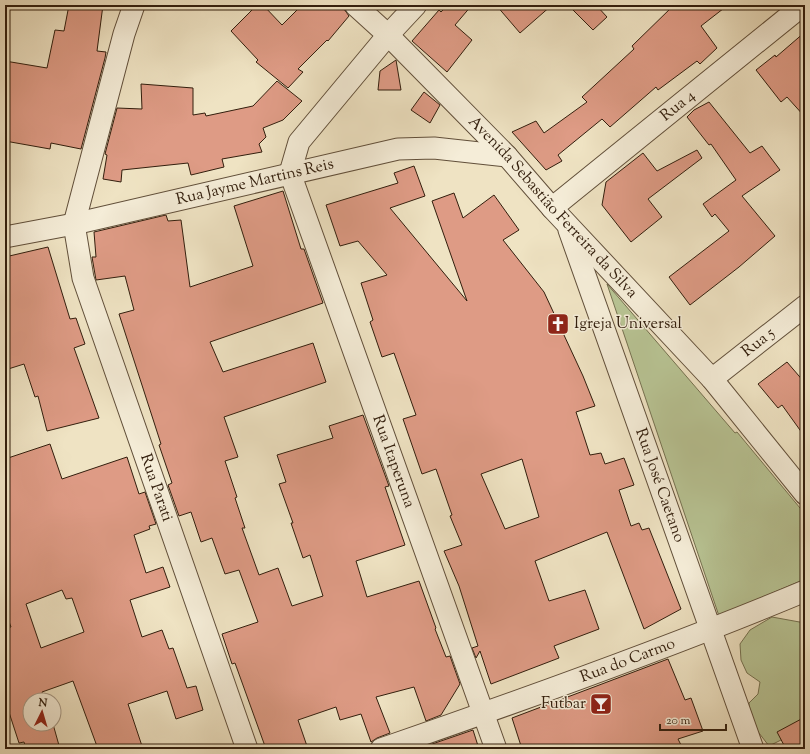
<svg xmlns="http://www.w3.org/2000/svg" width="810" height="754" viewBox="0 0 810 754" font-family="'Sorts Mill Goudy',serif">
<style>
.green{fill:#b8c494;stroke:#757150}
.building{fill:#de9b85;stroke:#321e0d;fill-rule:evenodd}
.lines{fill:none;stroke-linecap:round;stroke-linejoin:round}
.street-casing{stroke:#614f3a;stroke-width:23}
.street{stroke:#f5edd8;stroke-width:21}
.labels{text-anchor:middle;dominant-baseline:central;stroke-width:3;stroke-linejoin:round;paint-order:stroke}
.street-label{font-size:16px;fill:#321e0d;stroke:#f5edd8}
.poi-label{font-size:16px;fill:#321e0d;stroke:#f5edd8;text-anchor:start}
</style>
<rect width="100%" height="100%" fill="#efe3c3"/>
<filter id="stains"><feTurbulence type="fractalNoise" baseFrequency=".005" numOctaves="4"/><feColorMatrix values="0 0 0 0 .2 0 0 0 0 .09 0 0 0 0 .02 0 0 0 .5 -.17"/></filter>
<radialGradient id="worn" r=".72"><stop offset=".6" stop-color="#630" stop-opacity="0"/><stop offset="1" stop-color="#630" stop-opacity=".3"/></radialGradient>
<!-- green -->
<g class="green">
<polygon points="607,284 735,433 737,432 805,514 805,579 719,616"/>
<polygon points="772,617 805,623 805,710 795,733 769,746 749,720 749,703 758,694 760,682 747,673 741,660 740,644 750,630"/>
</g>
<!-- building -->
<g class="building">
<polygon points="69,5 103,5 97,51 106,52 105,58 81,149 51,143 50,149 5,141 5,61 47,68 55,30 64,31"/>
<polygon points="257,5 263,5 282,25 302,5 343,5 344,9 349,16 328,41 327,40 298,69 303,72 288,88 256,62 258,60 231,31"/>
<polygon points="448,5 472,5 455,25 472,40 447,72 412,41 439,10 441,12"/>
<polygon points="496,5 552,5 520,33"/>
<polygon points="568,5 596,5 607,17 593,30"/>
<polygon points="674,5 728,5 701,26 717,48 700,64 697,61 658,90 656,87 610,127 602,119 558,155 562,161 546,170 512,132 536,121 544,133 587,102 582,97 634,49 632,46"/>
<polygon points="805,32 805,117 787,97 781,102 756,70 775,55 776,57"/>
<polygon points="396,60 401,90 378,90 380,71"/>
<polygon points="277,81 302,101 283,120 263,128 266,137 259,144 262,152 222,159 224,167 191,175 188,163 122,170 121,182 103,179 107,155 105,154 117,108 142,109 141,84 193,88 193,115 205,113 206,116 253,106"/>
<polygon points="424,92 440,105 430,123 411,110"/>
<polygon points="709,102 750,153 762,146 780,170 742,196 775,236 739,267 690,305 669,277 729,231 715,214 712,217 703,204 736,180 711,144 709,145 687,117 694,110"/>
<polygon points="697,150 702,158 648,199 662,217 631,242 602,205 606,182 643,153 657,171"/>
<path d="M414 166 425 196 390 208 467 301 432 201 454 193 463 218 494 195 519 230 503 240 544 292 583 376 595 406 576 412 590 455 601 453 605 464 624 458 634 485 619 490 631 526 639 523 642 530 649 528 681 609 644 629 607 532 535 561 549 601 585 590 599 629 554 646 559 658 491 684 480 651 476 658 472 648 478 646 459 586 444 551 462 545 450 516 452 515 436 469 422 474 403 419 416 415 394 353 382 357 370 322 373 320 361 283 387 275 358 241 340 246 326 205 398 183 394 173ZM522 459 539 517 505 529 481 474Z"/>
<polygon points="283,191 301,249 304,249 323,303 210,342 223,372 313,343 326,382 224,417 238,457 225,461 237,497 235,498 245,528 242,528 259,575 278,568 292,606 323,596 310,555 303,558 291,523 293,523 279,484 286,482 277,455 333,438 329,426 363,415 389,486 385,487 405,545 356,561 367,597 419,581 436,628 435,629 446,657 450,656 460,684 441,715 426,721 414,687 376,697 390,733 377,738 371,742 361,714 340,720 336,707 298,720 308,749 266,749 235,663 232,664 222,634 258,622 239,570 225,574 212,538 201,542 191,512 179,516 168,485 172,483 159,445 161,444 119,314 134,310 125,276 96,280 92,257 96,257 94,232 166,215 168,221 181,220 190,287 253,266 234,206"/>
<polygon points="48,247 70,319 76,318 85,344 74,348 99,418 47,431 38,396 35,397 24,364 5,370 5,257"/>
<polygon points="787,362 805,383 805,437 782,405 778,408 758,384"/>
<path d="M50 444 62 479 127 457 139 494 145 492 156 524 149 526 150 529 134 535 146 573 163 567 170 587 130 600 142 637 162 630 169 649 173 648 187 688 196 686 203 710 176 719 167 691 128 704 143 749H98L73 681 42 692 45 700H30V724H53L60 749H26L24 742 19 743 5 700V628L11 627 5 611V459ZM62 590 66 599 72 598 84 632 41 648 26 604Z"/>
<polygon points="668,659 685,700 691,698 703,731 678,739 683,749 522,749 512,718"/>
<polygon points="805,717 805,749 786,749 777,732"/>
<polygon points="473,730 479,749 418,749 438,742"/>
</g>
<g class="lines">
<!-- street casing -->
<g class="street-casing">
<g id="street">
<path id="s1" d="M134 5 124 34 74 224 83 278 247 749"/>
<path id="s2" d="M355 5 388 35 507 156 552 208 712 379 805 494"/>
<path id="s3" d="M416 5 388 35 299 142 290 173 496 749"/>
<path id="s4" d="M552 208 803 5"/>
<path id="s5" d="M569 230 753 749"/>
<path id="s6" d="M5 237 74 224 398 149 434 148 507 156"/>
<path id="s7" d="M712 379 805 306"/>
<path id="s8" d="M381 749C523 700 666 649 805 591"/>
</g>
</g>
<!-- street -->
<use href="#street" class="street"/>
</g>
<!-- icons -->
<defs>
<g id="church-square" transform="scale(1.15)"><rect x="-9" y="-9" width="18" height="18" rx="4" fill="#8f2418" stroke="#f5edd8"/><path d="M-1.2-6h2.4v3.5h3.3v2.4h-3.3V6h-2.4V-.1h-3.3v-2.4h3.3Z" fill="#fff"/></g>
<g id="bar-square" transform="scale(1.15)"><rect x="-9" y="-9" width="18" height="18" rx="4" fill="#8f2418" stroke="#f5edd8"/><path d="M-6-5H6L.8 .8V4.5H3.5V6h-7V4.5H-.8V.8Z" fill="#fff"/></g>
</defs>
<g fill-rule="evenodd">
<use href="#church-square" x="558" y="324"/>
<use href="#bar-square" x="601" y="704"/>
</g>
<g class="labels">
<!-- street labels -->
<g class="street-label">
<text stroke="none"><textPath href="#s4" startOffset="162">Rua 4</textPath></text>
<text stroke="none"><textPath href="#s6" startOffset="256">Rua Jayme Martins Reis</textPath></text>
<text stroke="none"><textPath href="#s2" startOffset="283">Avenida Sebastião Ferreira da Silva</textPath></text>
<text stroke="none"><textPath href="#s7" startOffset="59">Rua 5</textPath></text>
<text stroke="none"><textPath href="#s3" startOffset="519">Rua Itaperuna</textPath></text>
<text stroke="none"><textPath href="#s5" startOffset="271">Rua José Caetano</textPath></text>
<text stroke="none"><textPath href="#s1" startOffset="504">Rua Parati</textPath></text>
<text stroke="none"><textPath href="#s8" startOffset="262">Rua do Carmo</textPath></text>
</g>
<!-- poi labels -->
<g class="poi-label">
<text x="574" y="324">Igreja Universal</text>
<text x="586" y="704" text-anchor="end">Futbar</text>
</g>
</g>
<!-- margin -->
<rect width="810" height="754" fill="none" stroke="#efe3c3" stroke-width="20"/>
<rect x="6" y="6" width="798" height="742" fill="none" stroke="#321e0d" stroke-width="2"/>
<rect x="10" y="10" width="790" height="734" fill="none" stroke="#321e0d"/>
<!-- north arrow -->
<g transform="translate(42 712) rotate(5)"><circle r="19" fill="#f5edd8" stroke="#a79a87"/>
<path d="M0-3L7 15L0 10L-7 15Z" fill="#8f2418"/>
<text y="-6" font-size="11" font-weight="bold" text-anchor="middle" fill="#321e0d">N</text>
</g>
<!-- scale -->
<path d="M660 724v6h66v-6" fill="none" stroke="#321e0d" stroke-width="2"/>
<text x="666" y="724" font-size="12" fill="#321e0d" stroke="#f5edd8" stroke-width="3" paint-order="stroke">20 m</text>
<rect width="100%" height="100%" filter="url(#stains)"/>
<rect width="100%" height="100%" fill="url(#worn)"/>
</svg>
